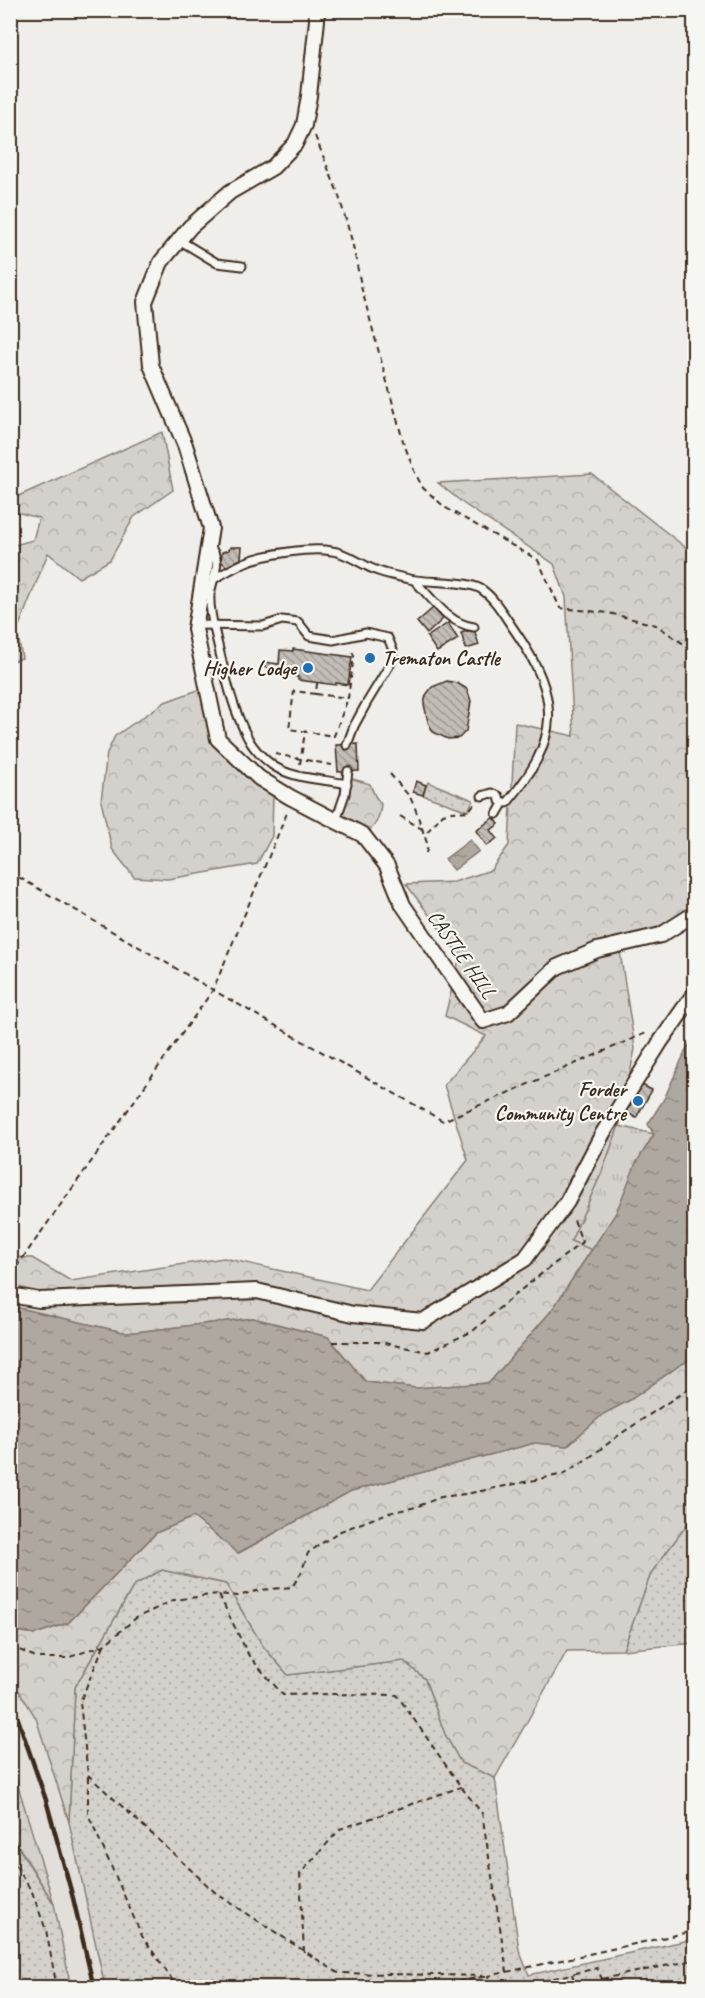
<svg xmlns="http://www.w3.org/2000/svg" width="705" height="1998" viewBox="0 0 705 1998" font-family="Caveat,sans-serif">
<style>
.built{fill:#e2dfdb}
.grass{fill:url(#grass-dots);stroke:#887e75;stroke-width:1.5}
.forest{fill:url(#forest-crowns);stroke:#887e75;stroke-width:1.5}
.park{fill:url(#park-tufts);stroke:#887e75;stroke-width:1.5}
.water{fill:url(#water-ripples);stroke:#81766d;stroke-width:1.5}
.building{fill:url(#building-back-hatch);stroke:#3b2a1e;stroke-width:1.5}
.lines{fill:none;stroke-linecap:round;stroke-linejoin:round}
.service-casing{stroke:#3b2a1e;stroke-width:11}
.minor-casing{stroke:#3b2a1e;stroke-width:18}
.path{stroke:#3b2a1e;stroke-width:2;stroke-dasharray:6 4.5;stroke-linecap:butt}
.service{stroke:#f6f6f2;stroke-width:7}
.minor{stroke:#f6f6f2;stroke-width:14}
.rail{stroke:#3b2a1e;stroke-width:4.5}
.poi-dot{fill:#1f6fb2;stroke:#f6f6f2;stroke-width:2}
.labels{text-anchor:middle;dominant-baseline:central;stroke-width:4.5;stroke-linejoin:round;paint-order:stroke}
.poi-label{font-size:21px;font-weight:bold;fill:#3b2a1e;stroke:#f6f6f2;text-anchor:end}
.street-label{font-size:21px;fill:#3b2a1e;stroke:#f6f6f2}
</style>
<defs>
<pattern id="grass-dots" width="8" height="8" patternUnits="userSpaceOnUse" patternTransform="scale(1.5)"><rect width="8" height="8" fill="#d4d1cc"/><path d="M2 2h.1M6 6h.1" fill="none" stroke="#b7b4af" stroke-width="1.8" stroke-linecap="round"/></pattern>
<pattern id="forest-crowns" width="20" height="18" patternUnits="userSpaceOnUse" patternTransform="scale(1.5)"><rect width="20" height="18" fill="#d4d1cc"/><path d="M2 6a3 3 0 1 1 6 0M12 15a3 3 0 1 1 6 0" fill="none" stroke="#b7b4af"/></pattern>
<pattern id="park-tufts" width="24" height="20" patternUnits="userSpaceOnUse" patternTransform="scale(1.5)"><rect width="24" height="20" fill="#d4d1cc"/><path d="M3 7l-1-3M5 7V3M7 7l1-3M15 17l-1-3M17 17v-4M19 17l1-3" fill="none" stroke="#b7b4af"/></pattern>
<pattern id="water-ripples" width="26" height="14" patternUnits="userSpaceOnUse" patternTransform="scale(1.5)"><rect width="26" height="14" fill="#afa8a1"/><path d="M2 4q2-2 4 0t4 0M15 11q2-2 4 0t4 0" fill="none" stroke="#908983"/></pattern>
<pattern id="building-back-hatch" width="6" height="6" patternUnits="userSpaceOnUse" patternTransform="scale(1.5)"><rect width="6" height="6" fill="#c2bdb7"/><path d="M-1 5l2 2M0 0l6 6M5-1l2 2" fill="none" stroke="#9f9a94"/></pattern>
</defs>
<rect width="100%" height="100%" fill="#efeeea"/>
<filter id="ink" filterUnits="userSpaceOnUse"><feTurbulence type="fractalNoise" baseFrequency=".0167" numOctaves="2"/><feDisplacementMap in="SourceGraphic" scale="12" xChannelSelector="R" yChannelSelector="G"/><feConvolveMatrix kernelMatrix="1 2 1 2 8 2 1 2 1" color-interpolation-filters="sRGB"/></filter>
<g filter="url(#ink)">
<!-- built -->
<polygon class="built" points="10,1678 36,1718 69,1822 105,1987 71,1987 54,1904 11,1765"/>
<!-- grass -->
<g class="grass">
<polygon points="428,782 473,800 468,811 423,795"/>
<polygon points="694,1515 694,1643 623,1650 651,1573"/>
<polygon points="162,1570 226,1584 263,1646 288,1675 404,1661 425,1679 445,1734 461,1763 495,1778 519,1950 529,1975 694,1939 694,1987 105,1987 69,1822 75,1687 134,1585"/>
<polygon points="10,1834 54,1904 71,1987 11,1987"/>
</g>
<!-- forest -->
<g class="forest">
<polygon points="162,432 173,490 134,517 110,560 79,578 48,553 17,631 22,658 11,662 11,546 33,540 39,518 16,512 14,498"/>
<polygon points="592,474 694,554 694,910 619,945 635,1049 619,1126 602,1172 571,1241 592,1249 552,1310 489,1383 416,1388 366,1382 328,1337 253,1318 127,1333 19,1308 11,1311 11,1257 32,1258 71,1281 224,1258 367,1290 468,1160 444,1085 486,1036 445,1016 460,956 406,884 454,882 491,870 509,845 515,723 574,736 566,597 554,564 464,504 438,483"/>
<polygon points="209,686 221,737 273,791 272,836 257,864 168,879 134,877 112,849 101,801 107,753 115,736 165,702"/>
<path d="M350 778 370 784 375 796 381 804C380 815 376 828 365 833L340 819Z"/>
<polygon points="694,1358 694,1515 651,1573 623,1650 567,1651 495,1778 461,1763 445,1734 425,1679 404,1661 288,1675 263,1646 226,1584 162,1570 134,1585 75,1687 69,1822 36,1718 11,1678 10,1630 35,1634 68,1623 156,1533 193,1517 239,1553 351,1491 535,1443 567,1446 603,1414 630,1400 680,1365"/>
<polygon points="11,1763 54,1904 11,1834"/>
</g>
<!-- park -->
<polygon class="park" points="619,1126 654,1134 637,1162 616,1213 592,1250 571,1241 602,1172"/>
<!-- water -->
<g class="water">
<polygon points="470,840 479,851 454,870 445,859"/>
<polygon points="694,1037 694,1358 680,1365 630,1400 603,1414 567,1446 535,1443 351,1491 238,1553 193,1517 156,1533 68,1623 35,1634 11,1630 11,1311 19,1308 127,1333 253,1318 328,1337 366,1382 416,1388 489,1383 552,1310 616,1213 636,1163 654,1135 648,1124 664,1099 686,1050"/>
</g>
<!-- building -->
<g class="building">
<polygon points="230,547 242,547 241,559 227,567 221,561 222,552 229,550"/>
<polygon points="433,608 443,619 427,634 417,622"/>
<polygon points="448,623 458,639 437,652 427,637"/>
<polygon points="474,629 479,645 466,649 461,633"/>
<polygon points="293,649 352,657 348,685 336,683 336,685 298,680 298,677 268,673 269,668 263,667 264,662 279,664 280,650 293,651"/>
<polygon points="447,681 457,683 467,689 471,701 466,731 459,738 448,739 433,732 428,722 424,704 426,695 432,687"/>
<polygon points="358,744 359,771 338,772 336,745"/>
<polygon points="416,781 426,785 423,795 413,792"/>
<polygon points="494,817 499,824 491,830 497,838 487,846 476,831"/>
<polygon points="640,1084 652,1090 636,1118 625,1111"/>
</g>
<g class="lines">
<!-- service casing -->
<g class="service-casing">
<g id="service">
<polyline points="179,240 217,263 242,266"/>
<path d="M208 545C225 560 212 577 210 596 209 611 214 627 217 641 225 674 232 708 248 738 253 748 263 758 272 765 292 779 323 779 347 784"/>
<path d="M214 579C224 573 235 567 246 562 266 554 311 547 332 551 345 552 361 564 373 569 384 574 397 576 409 579 427 583 465 580 481 589 495 598 505 617 515 631 562 699 560 740 507 803L500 801 499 796 492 793 482 796"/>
<path d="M414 580C431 597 448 624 474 627"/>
<polyline points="196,625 263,626 282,620 298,622 309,636 333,640 366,633 388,638 393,650 391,663 366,704 354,726 347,745"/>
<polyline points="497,814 504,802"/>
<polyline points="336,820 345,794 348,771"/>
</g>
</g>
<!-- minor casing -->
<g class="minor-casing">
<g id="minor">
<polyline points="316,10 317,20 309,96 304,125 295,144 273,167 230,192 190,227 161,262 145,302 151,365 185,445 211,528 195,629 218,739 259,778 290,797 363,835 387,866 403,905 483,1021 508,1013 557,967 597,950 661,935 694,914"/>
<polyline points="10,1295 39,1300 257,1291 353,1314 423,1321 525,1259 567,1202 603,1133 661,1041 694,994"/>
</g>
</g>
<!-- path -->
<g class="path">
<polyline points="315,136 338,193 352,241 362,290 403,441 415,473 423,488 446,508 538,560 560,608 609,613 656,625 694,651"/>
<polyline points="317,683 316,694 348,698 354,656 351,648"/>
<polyline points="316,694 294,691 289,729 334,736 348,698"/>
<polyline points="275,754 332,765"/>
<polyline points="300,764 305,732"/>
<polyline points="390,774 410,797 415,808 428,846 426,853"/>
<polyline points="400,816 427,832 443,814 452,812 469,811 474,804"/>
<polyline points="10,872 213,990 443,1121 646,1033 648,1034"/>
<polyline points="10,1276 213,990 287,813"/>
<polyline points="332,1342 379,1342 428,1352 473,1331 512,1297 582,1242 573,1217"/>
<polyline points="219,1595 249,1656 283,1695 331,1694 397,1695 461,1787 482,1813 507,1972"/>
<polyline points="104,1645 80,1702 88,1775 88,1814 142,1936 178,1988"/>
<polyline points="10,1646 38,1658 67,1658 104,1645 136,1618 174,1600 218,1594 238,1596 260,1590 292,1587 301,1573 308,1553 338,1532 388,1513 416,1507 441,1497 466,1494 564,1474 590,1457 622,1433 694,1385"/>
<polyline points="88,1775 217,1894 338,1973 488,1976"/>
<polyline points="10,1856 32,1892 46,1930 57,1988"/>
<polyline points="304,1952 300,1874 340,1829 461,1787"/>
<polyline points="572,1974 576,1988"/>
<polyline points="602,1979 694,1960"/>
<polyline points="605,1979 642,1988"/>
<polyline points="427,1988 482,1977"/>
<polyline points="491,1988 488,1976 694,1931"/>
<polyline points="512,1988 597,1968 602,1979 611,1988"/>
</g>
<!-- service -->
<use href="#service" class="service"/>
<!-- minor -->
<use href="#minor" class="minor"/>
<!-- rail -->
<polyline class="rail" points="10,1696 46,1800 73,1898 94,1988"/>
</g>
</g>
<!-- markers -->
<g class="poi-dot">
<circle cx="370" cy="658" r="6"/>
<circle cx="308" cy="668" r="6"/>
<circle cx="638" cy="1101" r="6"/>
</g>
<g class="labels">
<!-- poi labels -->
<g class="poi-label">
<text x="382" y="658" text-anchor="start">Trematon Castle</text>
<text x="296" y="668">Higher Lodge</text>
<text x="626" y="1089">Forder<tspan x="626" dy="24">Community Centre</tspan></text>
</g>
<!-- street labels -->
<g class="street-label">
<text transform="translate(462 954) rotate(55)">CASTLE HILL</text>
</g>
</g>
<!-- margin -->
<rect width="705" height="1998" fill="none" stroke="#f6f6f2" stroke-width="36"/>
<rect x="18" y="18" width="669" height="1962" fill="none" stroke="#3b2a1e" stroke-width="2" filter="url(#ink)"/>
</svg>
